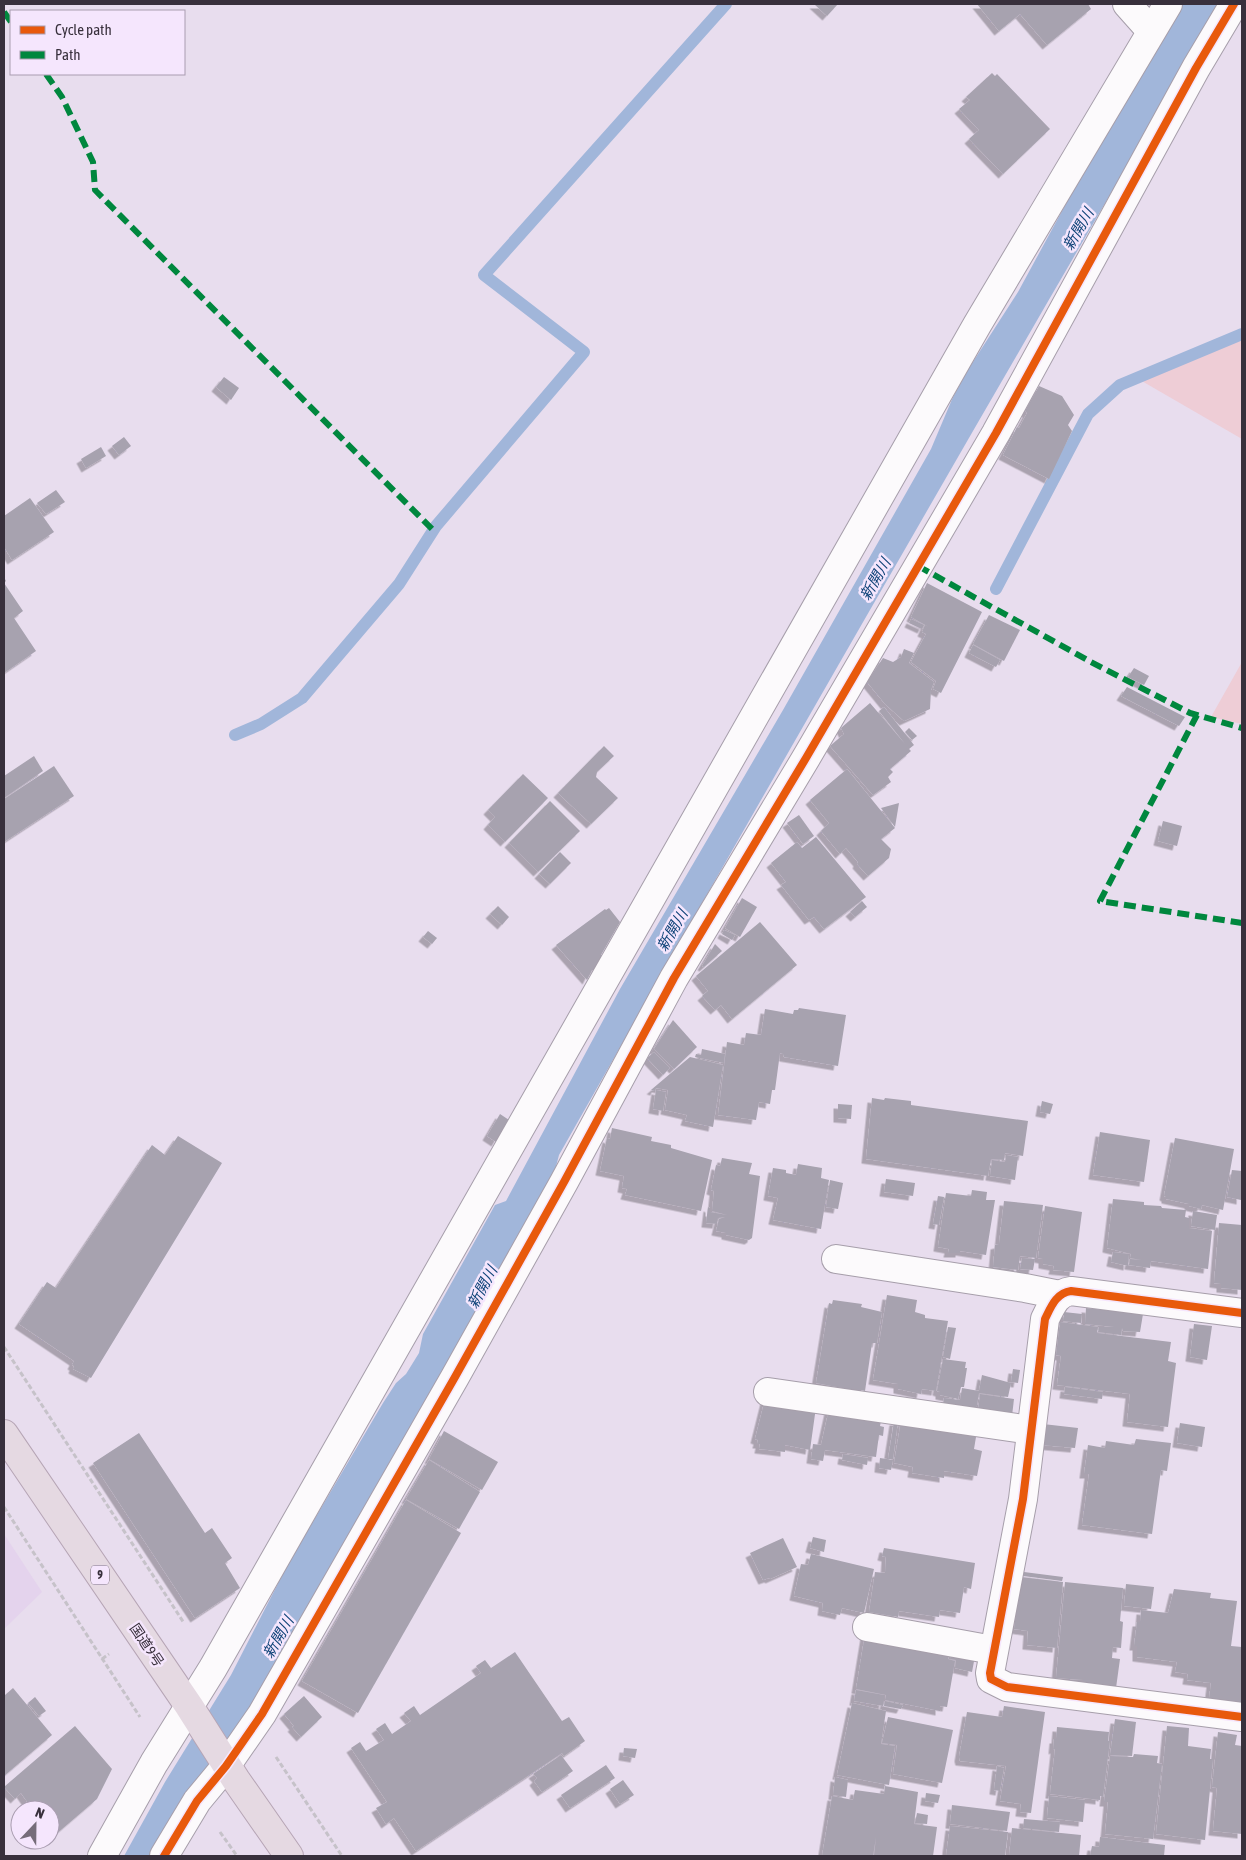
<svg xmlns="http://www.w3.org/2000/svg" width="1246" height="1860" viewBox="0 0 1246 1860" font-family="'Asap Condensed','Noto Sans JP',sans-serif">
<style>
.built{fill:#e4d3ed}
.green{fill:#eecdd6}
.water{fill:#a1b6da}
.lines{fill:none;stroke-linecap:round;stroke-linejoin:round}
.stream{stroke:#a1b6da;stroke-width:12}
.building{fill:#a7a2af;filter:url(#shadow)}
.minor-casing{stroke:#a69eaa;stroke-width:30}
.highway-casing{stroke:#b6a5b5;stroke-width:30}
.path{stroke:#c6c2c9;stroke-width:3;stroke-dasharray:5 2.5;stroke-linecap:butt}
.minor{stroke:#fcfafc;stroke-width:28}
.highway{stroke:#e5d9e2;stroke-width:28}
.quiet{stroke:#00873e;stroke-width:6;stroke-dasharray:12 6;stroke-linecap:butt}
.cycleway-casing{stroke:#f5e6fd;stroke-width:11}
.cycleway{stroke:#e8590c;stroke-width:8}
.labels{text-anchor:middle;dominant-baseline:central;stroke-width:5;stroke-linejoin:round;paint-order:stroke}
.shield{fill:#f5e6fd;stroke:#716776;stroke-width:1}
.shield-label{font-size:12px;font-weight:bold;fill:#38303c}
.street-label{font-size:14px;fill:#38303c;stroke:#f5e6fd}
.water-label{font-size:15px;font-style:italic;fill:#104479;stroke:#f5e6fd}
</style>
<defs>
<filter id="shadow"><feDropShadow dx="-4.5" dy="4.5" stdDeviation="0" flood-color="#0004"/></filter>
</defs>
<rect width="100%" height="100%" fill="#e8ddee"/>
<!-- built -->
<polygon class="built" points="4,1534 42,1592 4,1629"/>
<!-- green -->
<g class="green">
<polygon points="1242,338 1242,439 1140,380"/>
<polygon points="1242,662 1242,724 1211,717"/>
</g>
<!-- water -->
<path class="water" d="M1183 4H1221C998 386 777 770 559 1155L552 1182 256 1704 153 1856H124L165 1782 231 1675 288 1564 383 1403 396 1383 406 1374 419 1353 423 1334 495 1205 506 1201 620 989 783 710 931 449 953 397 969 368 1018 292 1081 176Z"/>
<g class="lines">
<!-- stream -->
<g class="stream">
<polyline points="996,589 1088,414 1120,385 1242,334"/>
<polyline points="235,735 261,724 302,698 399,584 436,526 584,352 484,275 726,4"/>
</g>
</g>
<!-- building -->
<g class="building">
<polygon points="814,4 838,4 827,16"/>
<polygon points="977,4 1088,4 1091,9 1047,45 1020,14 999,31"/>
<polygon points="992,73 995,76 997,74 1050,129 1003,174 969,139 979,130 959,109 970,100 966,97"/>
<polygon points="224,377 239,388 231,400 216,387"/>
<polygon points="1039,386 1062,396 1074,415 1068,425 1072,431 1049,479 1003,455 1017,427 1019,428 1027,413 1025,411"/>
<polygon points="124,437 131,446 119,455 112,446"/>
<polygon points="101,447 106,456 86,468 81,459"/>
<polygon points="56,490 65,502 46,514 37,503"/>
<polygon points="30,498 54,532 12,560 4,547 4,516"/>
<polygon points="4,577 6,581 4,583 23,611 14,618 36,651 4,673"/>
<polygon points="927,583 982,612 941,693 933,689 936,681 911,662 926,634 922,632 925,625 929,627 911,617"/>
<polygon points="989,615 1020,630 1004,661 973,644"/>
<polygon points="911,619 924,625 922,629 909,623"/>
<polygon points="973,645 1000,660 996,667 969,653"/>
<polygon points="904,649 914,653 909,663 934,682 931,690 930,709 904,721 885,704 867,682 883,658 893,662 901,657"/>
<polygon points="1134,668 1149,676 1144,685 1128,677"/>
<polygon points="1127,687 1185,717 1179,726 1121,696"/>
<polygon points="870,703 905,744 879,711 884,707 914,745 909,749 911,751 890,769 893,772 888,777 891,782 873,795 830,746 844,734 841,728"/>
<polygon points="909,728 917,736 912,740 905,732"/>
<polygon points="604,746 614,756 597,772 596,777 618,798 591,824 558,793"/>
<polygon points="34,756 43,771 4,798 4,776"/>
<polygon points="54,766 74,796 4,842 4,799"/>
<polygon points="847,769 895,828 881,839 891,849 889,858 868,876 857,864 858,862 846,848 840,854 821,831 829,823 810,800"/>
<polygon points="523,774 548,798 505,842 488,825 495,817 488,810"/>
<polygon points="550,801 580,831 538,872 509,843"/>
<polygon points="899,803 895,827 881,808"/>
<polygon points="799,815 814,836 803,844 787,823"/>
<polygon points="1163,821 1182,826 1177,846 1158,841"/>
<polygon points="816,837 866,897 824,929 814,917 809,920 781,885 786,882 771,863 797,842 802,848"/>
<polygon points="560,852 571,863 550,884 539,874"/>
<polygon points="742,898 757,907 740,937 725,928"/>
<polygon points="862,901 867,907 855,917 850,912"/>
<polygon points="498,906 509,917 502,925 490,914"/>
<polygon points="609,908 620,922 601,955 603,956 594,971 592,970 587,980 556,945 605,909 606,910"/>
<polygon points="760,922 797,965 732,1019 721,1005 715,1010 702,996 708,991 696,976"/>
<polygon points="724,930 735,935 732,940 722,934"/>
<polygon points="428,931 437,938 432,944 423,937"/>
<polygon points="715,944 722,951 704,967 702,966"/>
<polygon points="799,1008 846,1015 838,1066 784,1057 783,1054 780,1053 775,1090 772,1090 770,1104 759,1102 756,1120 718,1115 727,1042 744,1045 746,1033 761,1035 765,1009 793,1014 794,1010 798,1010"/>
<polygon points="673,1020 697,1047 674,1069 654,1049"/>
<polygon points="702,1049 725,1054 724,1063 695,1057 696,1054 701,1055"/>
<polygon points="654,1052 670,1068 663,1075 647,1058"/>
<polygon points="690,1057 723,1065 713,1127 685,1121 687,1115 665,1110 668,1090 656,1088 655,1091 651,1090"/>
<polygon points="656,1090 666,1092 663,1111 653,1109"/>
<polygon points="872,1098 884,1100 885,1098 911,1101 911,1105 1028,1121 1023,1156 1005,1153 1004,1160 991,1159 988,1176 866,1159"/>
<polygon points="1042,1101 1053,1104 1050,1114 1040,1112"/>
<polygon points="838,1104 852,1105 851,1119 838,1118"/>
<polygon points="500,1114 509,1120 496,1142 487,1136"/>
<polygon points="612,1128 652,1137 651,1141 671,1145 671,1148 712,1160 701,1211 625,1195 627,1189 622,1188 624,1176 600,1171 607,1138 610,1139"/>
<polygon points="1100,1132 1150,1140 1144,1182 1093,1175"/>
<polygon points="178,1136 222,1163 91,1378 73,1369 74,1366 72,1365 74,1361 19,1324 47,1282 56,1288 152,1145 165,1155"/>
<polygon points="1175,1138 1234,1149 1223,1210 1202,1205 1201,1209 1189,1206 1189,1204 1166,1199 1166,1197 1164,1196"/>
<polygon points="1006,1155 1018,1157 1015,1180 990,1176 992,1160 1005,1162"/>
<polygon points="722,1158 752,1163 749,1174 760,1176 752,1238 749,1240 726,1235 726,1233 716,1231 719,1219 725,1217 718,1218 717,1224 706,1223 708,1207 710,1208 710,1212 727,1215 712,1211 714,1191 711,1190 716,1165 720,1166"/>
<polygon points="798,1164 822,1168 821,1178 829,1180 821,1229 773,1220 778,1198 768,1196 773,1168 786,1170 786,1173 796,1175"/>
<polygon points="1232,1170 1242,1171 1241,1200 1227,1197"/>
<polygon points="886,1179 915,1183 913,1196 884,1192"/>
<polygon points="830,1180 843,1183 838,1209 826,1207"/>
<polygon points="972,1190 987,1192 986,1200 995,1200 986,1255 960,1251 960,1253 948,1253 949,1249 938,1247 946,1193 971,1196"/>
<polygon points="938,1196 944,1197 939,1225 933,1224"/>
<polygon points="1113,1199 1144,1202 1144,1205 1161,1206 1162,1208 1186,1210 1185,1217 1189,1218 1189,1228 1212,1231 1208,1269 1151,1261 1150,1268 1129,1265 1130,1259 1141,1260 1130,1258 1131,1254 1107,1248"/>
<polygon points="1004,1201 1043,1205 1036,1258 1020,1256 1018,1270 993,1267 995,1245 999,1244"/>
<polygon points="1045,1206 1082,1212 1074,1272 1053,1270 1054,1266 1043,1264 1043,1259 1038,1258"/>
<polygon points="1193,1211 1217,1215 1215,1230 1191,1226"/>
<polygon points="1219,1223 1242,1225 1242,1290 1221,1288 1221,1284 1214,1283"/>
<polygon points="1113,1252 1129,1254 1128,1266 1111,1262"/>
<polygon points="1022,1258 1035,1259 1033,1270 1020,1269"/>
<polygon points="887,1295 917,1300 915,1312 925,1315 925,1318 948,1321 936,1391 922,1389 921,1394 898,1389 898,1384 873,1380"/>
<polygon points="833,1300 862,1304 861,1307 882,1312 877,1343 872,1343 865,1391 861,1390 860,1396 842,1393 842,1388 816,1383 829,1303 832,1304"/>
<polygon points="1086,1308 1143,1314 1140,1332 1123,1331 1122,1328 1121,1335 1098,1332 1099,1327 1114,1327 1085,1324"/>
<polygon points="1064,1312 1082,1314 1081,1323 1063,1321"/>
<polygon points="1060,1322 1098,1327 1097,1333 1171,1342 1168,1361 1176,1363 1168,1427 1127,1422 1130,1394 1057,1385 1061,1356 1056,1355"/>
<polygon points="1194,1324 1212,1326 1207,1360 1190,1357"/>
<polygon points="948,1327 956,1328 950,1359 943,1357"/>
<polygon points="943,1359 966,1362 965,1368 967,1368 964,1387 961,1387 958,1399 940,1395 940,1392 937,1391"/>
<polygon points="1013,1369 1020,1370 1018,1383 1011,1382"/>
<polygon points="982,1375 1011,1383 1008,1397 979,1393 976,1411 943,1404 944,1398 960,1400 962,1388 979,1391"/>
<polygon points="1065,1387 1103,1392 1102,1399 1064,1394"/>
<polygon points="980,1394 1014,1399 1012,1416 978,1411"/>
<polygon points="765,1399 816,1407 810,1450 785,1445 785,1452 759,1449 760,1444 757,1444 758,1440 755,1439"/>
<polygon points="829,1409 882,1416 880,1426 884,1427 883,1436 879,1435 876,1457 825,1450 823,1461 811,1459 813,1444 821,1445"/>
<polygon points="894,1421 898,1421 893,1459 888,1459"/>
<polygon points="901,1421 977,1431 974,1449 982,1451 977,1476 944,1471 944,1478 912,1473 913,1467 894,1463"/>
<polygon points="1180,1423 1205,1427 1202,1447 1177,1443"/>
<polygon points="1043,1424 1078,1428 1075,1448 1041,1445"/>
<polygon points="444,1431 498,1462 482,1490 429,1459"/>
<polygon points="139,1433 205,1533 212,1528 232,1558 225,1563 240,1588 195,1618 93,1463"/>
<polygon points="1136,1439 1171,1443 1167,1471 1161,1470 1152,1534 1082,1525 1089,1474 1084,1474 1088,1445 1105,1448 1106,1441 1134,1445"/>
<polygon points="843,1454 868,1458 867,1465 842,1460"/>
<polygon points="880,1458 893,1460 891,1470 879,1468"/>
<polygon points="429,1460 480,1492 459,1529 406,1499"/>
<polygon points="406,1500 461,1533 358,1713 302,1681"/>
<polygon points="813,1537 826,1540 824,1552 810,1548"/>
<polygon points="783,1538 797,1567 770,1579 769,1578 763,1580 750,1553"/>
<polygon points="884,1548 975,1563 971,1589 964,1587 960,1613 940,1610 939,1617 899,1611 898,1617 869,1612 875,1572 885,1573 886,1557 882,1556"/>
<polygon points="811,1554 874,1569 864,1613 842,1608 840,1615 822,1611 823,1603 794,1596 801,1564 808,1565"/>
<polygon points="1024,1572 1063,1577 1062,1581 1023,1576"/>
<polygon points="1020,1577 1063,1582 1057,1648 1027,1645 1028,1631 1014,1629"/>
<polygon points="1065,1582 1123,1588 1120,1621 1123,1622 1121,1648 1113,1647 1112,1658 1120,1659 1116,1688 1083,1684 1083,1680 1056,1678"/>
<polygon points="1126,1584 1154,1587 1151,1609 1124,1606"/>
<polygon points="1174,1589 1211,1593 1210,1598 1237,1601 1231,1646 1242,1647 1242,1703 1209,1699 1211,1683 1187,1680 1188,1674 1175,1672 1177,1662 1137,1657 1137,1646 1134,1646 1137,1622 1140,1622 1141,1610 1168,1613"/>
<polygon points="865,1634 950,1651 948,1659 955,1661 947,1707 940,1706 940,1711 885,1700 886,1695 856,1689"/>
<polygon points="952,1651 975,1656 972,1672 955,1668 956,1660 950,1659"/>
<polygon points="515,1652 562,1721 569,1717 585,1741 564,1756 562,1753 416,1851 394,1818 386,1824 376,1808 387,1802 351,1748 360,1742 366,1751 384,1740 376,1729 385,1723 392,1734 411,1721 404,1713 414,1706 420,1715 481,1673 476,1666 485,1660 491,1668"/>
<polygon points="13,1688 52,1735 4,1776 4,1696"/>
<polygon points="856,1690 884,1695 884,1700 882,1700 884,1700 883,1706 854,1701"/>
<polygon points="304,1696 322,1717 301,1737 292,1727 294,1726 284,1714"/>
<polygon points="35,1697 46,1711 39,1716 28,1703"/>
<polygon points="885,1701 903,1705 901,1709 884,1706"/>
<polygon points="852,1703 886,1711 881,1744 895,1746 889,1785 837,1775"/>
<polygon points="1004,1706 1045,1712 1031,1813 1020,1812 1021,1804 1000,1801 1006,1766 960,1761 959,1757 967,1712 1002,1717"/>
<polygon points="888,1717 953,1730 942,1783 893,1774 897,1745 882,1743"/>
<polygon points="1115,1719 1136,1722 1132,1756 1110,1755"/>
<polygon points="75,1726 112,1769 97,1799 55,1835 50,1829 50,1810 25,1810 24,1809 28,1803 21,1793 15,1799 4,1787"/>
<polygon points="1167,1726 1189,1728 1188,1746 1211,1749 1210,1759 1213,1759 1205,1840 1156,1834"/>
<polygon points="1057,1727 1109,1732 1108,1741 1110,1741 1103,1797 1100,1796 1100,1800 1050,1794 1055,1749 1053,1750 1054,1739 1056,1739"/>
<polygon points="1218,1732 1237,1735 1235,1745 1242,1746 1242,1834 1213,1831 1217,1788 1212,1787"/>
<polygon points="624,1748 637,1749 635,1758 623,1756"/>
<polygon points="1134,1754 1158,1756 1157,1763 1162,1764 1153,1839 1105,1834 1108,1802 1104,1802 1110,1756 1133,1757"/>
<polygon points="561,1755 573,1771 542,1792 534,1781 537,1778 533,1774"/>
<polygon points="606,1765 615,1778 570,1808 561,1795"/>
<polygon points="997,1766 1004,1768 1000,1791 994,1790"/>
<polygon points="835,1777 848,1780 846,1797 833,1795"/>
<polygon points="623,1780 634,1795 620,1804 610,1789"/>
<polygon points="885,1786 918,1792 914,1824 937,1827 933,1856 874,1856 876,1837 873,1856 822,1856 832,1796 853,1800 855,1790 884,1794"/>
<polygon points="926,1793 940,1795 938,1803 925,1801"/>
<polygon points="1049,1796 1085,1800 1083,1822 1047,1818"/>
<polygon points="952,1805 1010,1812 1007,1831 950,1824"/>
<polygon points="917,1813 928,1815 927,1824 915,1823"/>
<polygon points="1024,1819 1060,1822 1059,1832 1023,1828"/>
<polygon points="950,1826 1008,1832 1005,1856 946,1856"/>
<polygon points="1012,1828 1081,1835 1079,1856 1009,1856"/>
<polygon points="1100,1837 1165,1845 1164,1856 1090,1856 1092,1846 1099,1847"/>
</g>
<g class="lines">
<!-- minor casing -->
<g class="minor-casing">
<g id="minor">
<polyline points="1127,4 1151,31"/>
<polyline points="836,1259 1025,1288 1060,1295"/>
<path d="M1242 1313 1071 1291C1056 1293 1051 1307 1045 1319L1023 1499 990 1673 991 1679 1007 1687 1242 1717"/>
<polyline points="768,1392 1031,1430"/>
<polyline points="867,1627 993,1650"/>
<polyline points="102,1856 154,1763 213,1668 977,325 1168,4"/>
<polyline points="164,1856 197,1801 226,1766 262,1714 455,1377 564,1182 674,978 806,758 996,433 1196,68 1234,4"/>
</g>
</g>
<!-- highway casing -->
<g class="highway-casing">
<polyline id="highway" points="4,1434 189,1706 236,1780 289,1856"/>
</g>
<!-- path -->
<g class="path">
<polyline points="4,1347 184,1623"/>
<polyline points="4,1507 140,1717"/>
<polyline points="102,1659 109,1654"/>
<polyline points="276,1757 342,1856"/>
<polyline points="220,1832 237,1856"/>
</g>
<!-- minor -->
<use href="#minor" class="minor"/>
<!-- highway -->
<use href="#highway" class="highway"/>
<!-- quiet -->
<g class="quiet">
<polyline points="4,12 11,22"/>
<polyline points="46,74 62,97 93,162 95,190 432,529"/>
<polyline points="918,566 1091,662 1190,713 1242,728"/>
<polyline points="1197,715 1100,901 1242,923"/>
</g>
<!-- cycleway casing -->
<g class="cycleway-casing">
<g id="cycleway">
<path d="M1242 1313 1071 1291C1056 1293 1051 1307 1045 1319L1023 1499 990 1673 991 1679 1007 1687 1242 1717"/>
<polyline points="164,1856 197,1801 226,1766 262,1714 455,1377 564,1182 674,978 806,758 996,433 1196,68 1234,4"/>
</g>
</g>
<!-- cycleway -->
<use href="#cycleway" class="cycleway"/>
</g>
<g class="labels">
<!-- shield labels -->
<rect class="shield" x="91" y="1565.5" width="18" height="19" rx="4"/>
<g class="shield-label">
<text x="100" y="1575">9</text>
</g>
<!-- street labels -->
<g class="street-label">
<text transform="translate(147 1645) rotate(56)">国道9号</text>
</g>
<!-- water labels -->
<g class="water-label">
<text transform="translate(1078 229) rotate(-60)">新開川</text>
<text transform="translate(875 579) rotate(-60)">新開川</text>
<text transform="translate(672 930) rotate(-60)">新開川</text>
<text transform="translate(482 1287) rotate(-62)">新開川</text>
<text transform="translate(278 1637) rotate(-60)">新開川</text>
</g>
</g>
<!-- border -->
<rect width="1246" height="1860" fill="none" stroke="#38303c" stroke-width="10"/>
<!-- legend -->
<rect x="10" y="10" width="175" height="65" fill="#f5e6fd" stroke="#a99db0"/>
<rect x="20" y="26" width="25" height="8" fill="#e8590c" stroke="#a99db0"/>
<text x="55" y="35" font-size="15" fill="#38303c">Cycle path</text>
<rect x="20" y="51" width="25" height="8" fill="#00873e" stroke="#a99db0"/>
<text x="55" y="60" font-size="15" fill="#38303c">Path</text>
<!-- north arrow -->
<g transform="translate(35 1825) rotate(22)"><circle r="24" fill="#f5e6fd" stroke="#a99db0"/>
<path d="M0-4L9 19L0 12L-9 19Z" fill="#766d7a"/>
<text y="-8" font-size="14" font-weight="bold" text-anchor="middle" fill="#38303c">N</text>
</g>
</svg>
